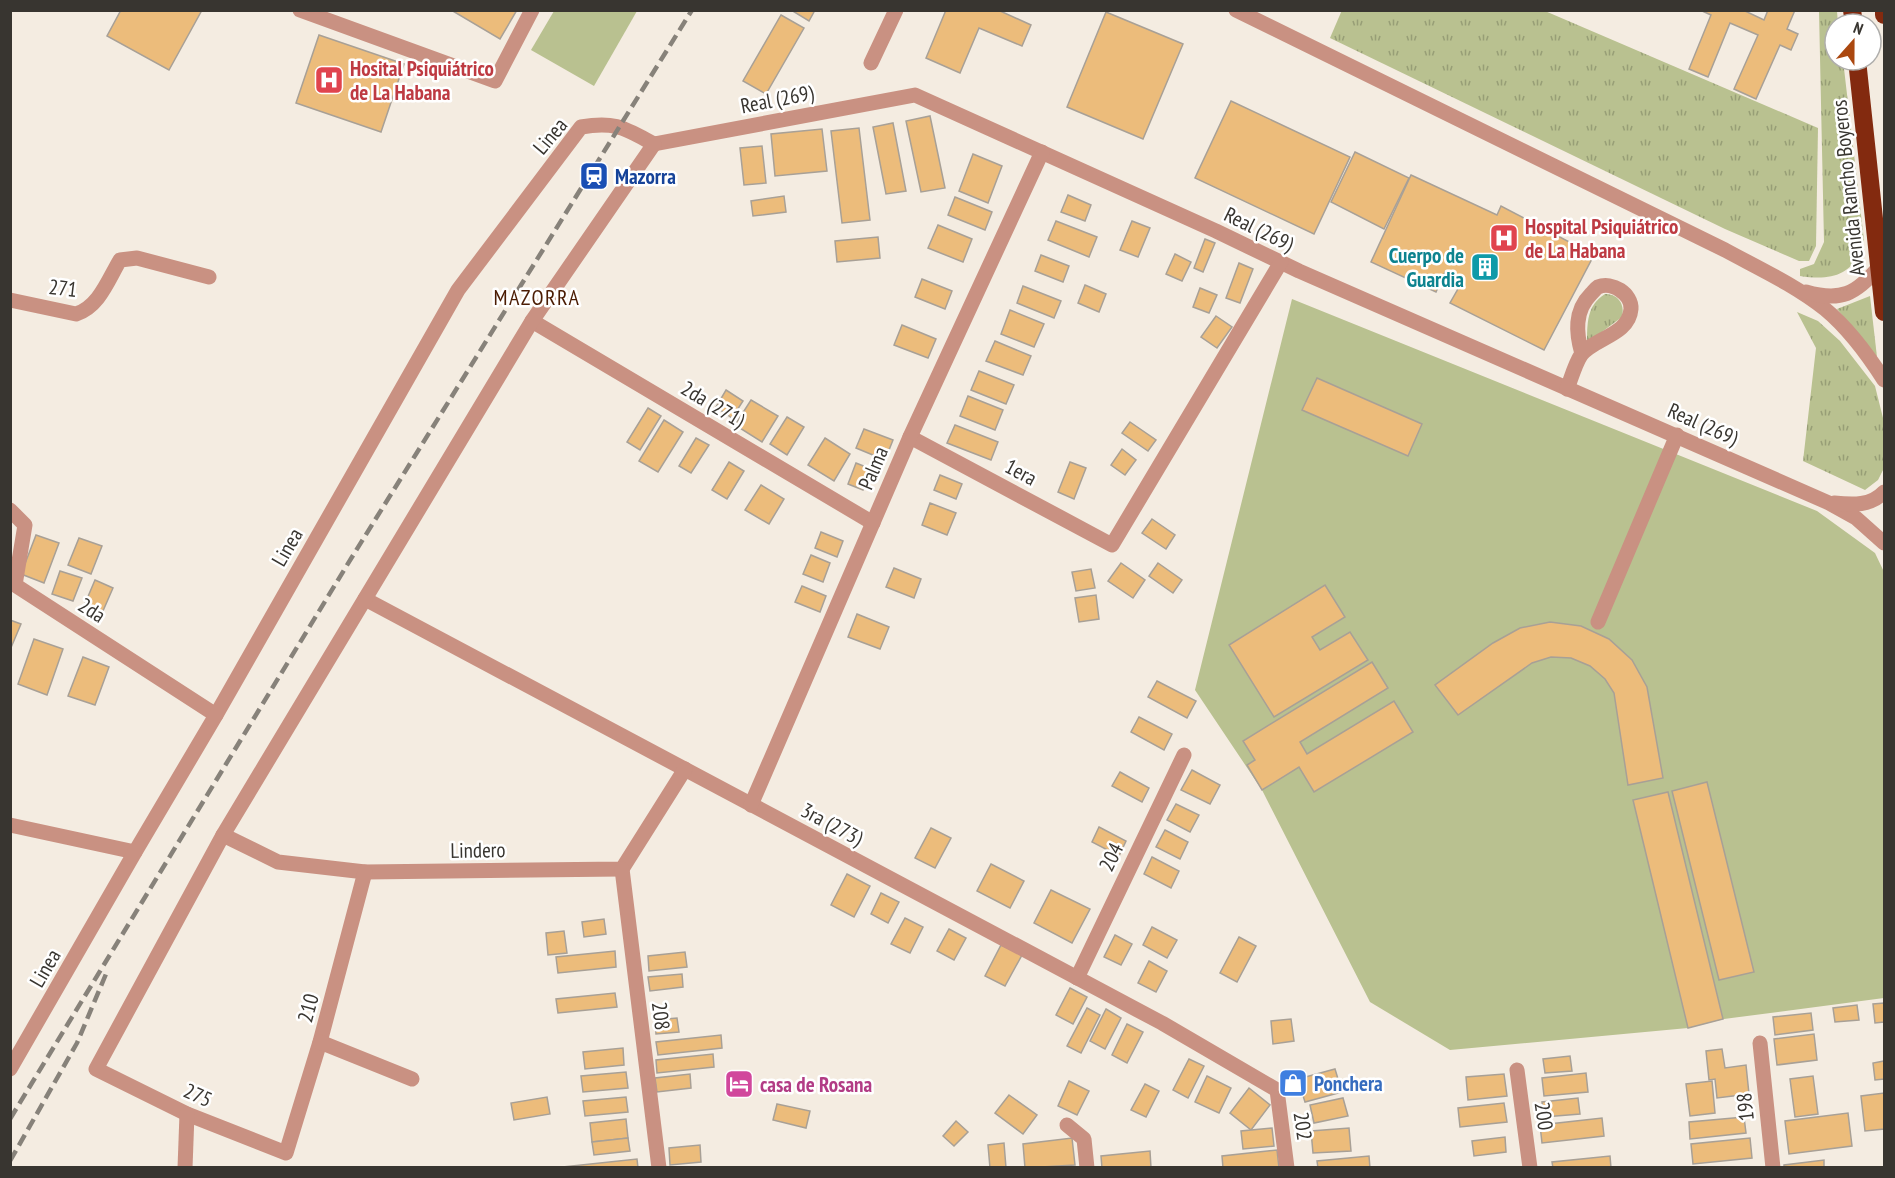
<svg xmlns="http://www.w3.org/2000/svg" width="1895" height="1178" viewBox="0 0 1895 1178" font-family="'PT Sans Narrow',sans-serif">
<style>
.grass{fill:url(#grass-tufts)}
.green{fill:#b9c190}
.building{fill:#ecbc7b;stroke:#a8a096;stroke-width:1.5}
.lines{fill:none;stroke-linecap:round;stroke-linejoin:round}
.minor{stroke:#c99182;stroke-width:15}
.highway{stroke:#832a0f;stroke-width:18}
.rail{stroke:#87827a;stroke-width:4.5;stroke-dasharray:12 6;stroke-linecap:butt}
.labels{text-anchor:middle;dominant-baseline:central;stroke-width:5;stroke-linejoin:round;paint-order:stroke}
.health-label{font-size:21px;font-weight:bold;fill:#be3a42;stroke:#fff;text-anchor:start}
.street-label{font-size:21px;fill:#383530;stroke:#fff}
.transit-label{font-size:21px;font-weight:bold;fill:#164399;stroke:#fff;text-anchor:start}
.culture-label{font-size:21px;font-weight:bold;fill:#0d838f;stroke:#fff;text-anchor:end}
.shop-label{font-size:21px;font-weight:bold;fill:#366cbe;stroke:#fff;text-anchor:start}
.hotel-label{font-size:21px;font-weight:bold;fill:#b23c85;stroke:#fff;text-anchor:start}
.neighbourhood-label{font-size:22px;letter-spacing:1.5px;fill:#4b1c03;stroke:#fff}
</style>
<defs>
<pattern id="grass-tufts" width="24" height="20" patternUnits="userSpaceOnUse" patternTransform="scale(1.5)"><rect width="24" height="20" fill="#b9c190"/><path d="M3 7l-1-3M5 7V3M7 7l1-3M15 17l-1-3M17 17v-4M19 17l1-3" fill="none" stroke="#979e76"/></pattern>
</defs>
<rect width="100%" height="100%" fill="#f4ece1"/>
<!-- grass -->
<g class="grass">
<polygon points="1342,10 1545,11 1818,128 1816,246 1809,261 1799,261 1725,229 1330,38"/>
<path d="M1819 11H1837L1838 24H1835V60H1843L1864 240C1855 275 1833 281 1800 276V269L1814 264 1824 242Z"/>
<path d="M1605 294C1618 294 1625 304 1622 317L1587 343C1587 323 1587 305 1605 294Z"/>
<polygon points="1870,296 1877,357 1837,309"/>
<polygon points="1797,312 1818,321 1840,341 1875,386 1884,422 1884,468 1878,480 1865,490 1803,461 1816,348"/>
</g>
<!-- green -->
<g class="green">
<polygon points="554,11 637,11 594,86 531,50"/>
<polygon points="1292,299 1817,511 1875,553 1884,572 1884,998 1724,1019 1688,1028 1450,1050 1370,1002 1262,790 1195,690"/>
</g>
<!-- building -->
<g class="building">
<polygon points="121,10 202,10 169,70 107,36"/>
<polygon points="451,10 517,10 500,39"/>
<polygon points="791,10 815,10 809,21"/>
<polygon points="946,10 998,10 1031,25 1022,46 979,28 960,73 926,58"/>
<polygon points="1700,10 1743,10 1764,20 1768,10 1795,10 1787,29 1798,34 1791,50 1780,45 1756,99 1734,89 1758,35 1730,23 1708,77 1689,69 1711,15"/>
<polygon points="1106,12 1183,44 1143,139 1067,107"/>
<polygon points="781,15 804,28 766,94 743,81"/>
<polygon points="319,35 404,64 381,132 296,103"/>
<polygon points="1231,101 1350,157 1314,234 1195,178"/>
<polygon points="930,116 945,188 921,192 906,121"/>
<polygon points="893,123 906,191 886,194 873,127"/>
<polygon points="859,128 870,220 842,223 831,131"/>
<polygon points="822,129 827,171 775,176 771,134"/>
<polygon points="762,146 766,183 744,185 740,148"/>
<polygon points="1355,152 1409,178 1384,229 1331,202"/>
<polygon points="973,154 1002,166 988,203 959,191"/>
<polygon points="1411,175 1497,215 1501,206 1594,255 1544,350 1450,303 1463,280 1445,272 1436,292 1371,262"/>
<polygon points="1068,195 1091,205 1085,221 1061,212"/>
<polygon points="784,196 786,212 753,216 751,201"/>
<polygon points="955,197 992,212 985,230 948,215"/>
<polygon points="1056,221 1097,237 1089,257 1048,240"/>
<polygon points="1132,221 1150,228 1138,257 1120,250"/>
<polygon points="938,225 972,239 963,262 928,248"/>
<polygon points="878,237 880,258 837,262 835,241"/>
<polygon points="1205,239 1215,243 1203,272 1194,268"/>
<polygon points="1175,254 1191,262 1182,281 1166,274"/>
<polygon points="1041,255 1069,266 1063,282 1035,271"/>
<polygon points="1239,263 1253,269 1240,303 1226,298"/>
<polygon points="922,279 952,291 945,309 915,297"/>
<polygon points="1085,285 1106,294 1099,312 1078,303"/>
<polygon points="1023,286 1061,301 1054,318 1017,303"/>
<polygon points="1200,288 1217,295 1209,313 1193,307"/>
<polygon points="1010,310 1044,324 1034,347 1001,334"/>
<polygon points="1216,316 1232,327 1217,348 1201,337"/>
<polygon points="902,325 936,339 928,358 894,345"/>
<polygon points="995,341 1031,356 1023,375 986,361"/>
<polygon points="979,371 1014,385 1006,404 971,390"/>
<polygon points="1317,378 1422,424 1408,456 1302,410"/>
<polygon points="726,390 743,401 732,418 716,407"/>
<polygon points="968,396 1003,410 995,430 960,416"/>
<polygon points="751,400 778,416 762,442 735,425"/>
<polygon points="648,408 661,416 640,450 627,442"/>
<polygon points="787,417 804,427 787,455 770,444"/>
<polygon points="664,420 683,432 658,472 639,461"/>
<polygon points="1130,422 1156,440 1148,451 1122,433"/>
<polygon points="955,425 998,442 991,460 947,443"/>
<polygon points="864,429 893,440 885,460 856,448"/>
<polygon points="696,438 709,445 691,473 679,466"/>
<polygon points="825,438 850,454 834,481 808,465"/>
<polygon points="1122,449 1136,460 1125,475 1111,465"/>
<polygon points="729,462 744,471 727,499 712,490"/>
<polygon points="1070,462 1086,468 1074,499 1058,492"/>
<polygon points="856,463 871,469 863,490 848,484"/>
<polygon points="940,475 962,484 956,499 934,490"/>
<polygon points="761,485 784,499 769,524 745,510"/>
<polygon points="930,503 956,513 947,535 922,525"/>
<polygon points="1152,519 1175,535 1166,549 1142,533"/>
<polygon points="821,532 843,541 837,557 815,548"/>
<polygon points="36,535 59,543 44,583 21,574"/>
<polygon points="79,538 102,546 91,574 68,565"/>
<polygon points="811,555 830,563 823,582 803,574"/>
<polygon points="1121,563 1145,580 1133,598 1108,581"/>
<polygon points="1158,563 1182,580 1173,593 1149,576"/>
<polygon points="894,568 921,579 914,598 886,587"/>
<polygon points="1091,569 1095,588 1076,591 1072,572"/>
<polygon points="60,571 82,578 73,601 52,594"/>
<polygon points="95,580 113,588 99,620 81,613"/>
<polygon points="1325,585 1345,617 1312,637 1320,650 1350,632 1368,660 1274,717 1229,645"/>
<polygon points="802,586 826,596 820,612 795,602"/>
<polygon points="1096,595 1099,619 1079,622 1075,598"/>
<polygon points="857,614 889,627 880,649 848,637"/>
<polygon points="10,620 21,624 10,650"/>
<polygon points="1550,622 1581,626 1609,639 1632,660 1647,687 1663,778 1628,785 1614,693 1605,679 1590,666 1571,658 1551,657 1532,663 1458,715 1435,685 1493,643 1520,628"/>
<polygon points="34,639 63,649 47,695 18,684"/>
<polygon points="83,657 109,667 95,705 68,696"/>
<polygon points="1372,662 1388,688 1300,742 1307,754 1394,701 1413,732 1314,792 1299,767 1262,790 1247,765 1255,760 1243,741"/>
<polygon points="1157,681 1196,701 1187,718 1148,697"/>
<polygon points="1139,717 1172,734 1164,750 1131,732"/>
<polygon points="1192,770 1220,785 1210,804 1181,790"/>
<polygon points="1120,772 1149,788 1142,802 1112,786"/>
<polygon points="1707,782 1754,972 1719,980 1672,791"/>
<polygon points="1668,792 1723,1019 1688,1028 1633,800"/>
<polygon points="1176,804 1199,815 1190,832 1167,820"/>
<polygon points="1099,827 1126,841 1119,856 1092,842"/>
<polygon points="931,828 951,838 935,868 915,858"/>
<polygon points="1165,830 1188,842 1180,859 1156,847"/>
<polygon points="1152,857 1179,871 1171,888 1144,874"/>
<polygon points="991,864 1024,881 1010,908 977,891"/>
<polygon points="847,874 870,886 854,917 831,905"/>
<polygon points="1051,890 1090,909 1072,943 1034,923"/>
<polygon points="881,893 899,902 888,923 871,914"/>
<polygon points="905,918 923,927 910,953 891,944"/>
<polygon points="604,919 606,934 584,937 582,922"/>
<polygon points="1152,927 1177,940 1167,958 1143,945"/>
<polygon points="949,929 966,938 954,960 937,951"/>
<polygon points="564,931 567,953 548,955 546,933"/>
<polygon points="1115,935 1132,944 1121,965 1104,957"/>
<polygon points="1239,937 1256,946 1237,982 1220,973"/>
<polygon points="1001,945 1022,955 1005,986 985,976"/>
<polygon points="615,951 616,967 558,973 556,957"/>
<polygon points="685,952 687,967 649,971 648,956"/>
<polygon points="1149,961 1167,971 1156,992 1138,983"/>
<polygon points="682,974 683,987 650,991 648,977"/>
<polygon points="1070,988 1087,997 1073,1024 1056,1015"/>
<polygon points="615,993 617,1007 558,1013 556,999"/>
<polygon points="1884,1003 1884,1022 1875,1023 1873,1004"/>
<polygon points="1857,1005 1859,1020 1835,1022 1833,1008"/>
<polygon points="1087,1008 1100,1015 1081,1053 1067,1046"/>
<polygon points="1106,1009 1121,1018 1105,1049 1090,1041"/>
<polygon points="1811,1013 1813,1030 1775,1035 1773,1017"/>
<polygon points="677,1018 679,1032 656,1034 655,1020"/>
<polygon points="1291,1019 1294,1041 1273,1044 1271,1021"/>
<polygon points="1127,1024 1143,1032 1127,1063 1112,1055"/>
<polygon points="1814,1034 1817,1060 1777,1065 1774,1039"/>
<polygon points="721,1035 722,1048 658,1055 656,1042"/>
<polygon points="623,1048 624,1065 585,1069 583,1052"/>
<polygon points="1722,1049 1725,1068 1746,1065 1749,1094 1717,1098 1715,1079 1709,1080 1706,1051"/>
<polygon points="713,1054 714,1067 657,1073 656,1060"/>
<polygon points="1570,1056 1572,1071 1545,1073 1543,1059"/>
<polygon points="1189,1059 1204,1066 1188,1098 1173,1090"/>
<polygon points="1884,1061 1884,1079 1875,1080 1873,1063"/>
<polygon points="1335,1069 1342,1092 1305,1102 1298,1079"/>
<polygon points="626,1072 628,1088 583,1092 581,1076"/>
<polygon points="1586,1073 1588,1092 1544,1096 1542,1078"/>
<polygon points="690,1074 691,1088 657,1092 655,1078"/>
<polygon points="1504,1074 1507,1096 1468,1100 1466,1077"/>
<polygon points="1207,1076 1231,1088 1219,1113 1195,1102"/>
<polygon points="1813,1076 1818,1114 1795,1117 1790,1079"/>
<polygon points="1069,1081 1089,1091 1077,1115 1058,1106"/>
<polygon points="1712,1081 1715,1113 1690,1116 1686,1084"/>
<polygon points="1145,1084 1159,1091 1146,1117 1131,1110"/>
<polygon points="1249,1088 1270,1105 1251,1130 1230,1113"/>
<polygon points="1884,1093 1884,1129 1865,1131 1861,1096"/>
<polygon points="1009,1095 1037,1115 1023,1134 995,1113"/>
<polygon points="547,1097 550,1114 514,1120 511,1103"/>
<polygon points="626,1097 628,1112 585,1116 583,1101"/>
<polygon points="1343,1098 1348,1116 1314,1123 1310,1105"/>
<polygon points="1578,1098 1580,1114 1544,1117 1542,1102"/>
<polygon points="1504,1103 1507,1122 1460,1127 1458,1108"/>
<polygon points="777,1104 810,1111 806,1128 773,1120"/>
<polygon points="1848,1113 1852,1146 1789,1154 1785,1121"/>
<polygon points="1744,1117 1746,1133 1690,1139 1689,1122"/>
<polygon points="1602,1118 1604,1136 1542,1143 1540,1125"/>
<polygon points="626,1119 628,1138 592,1142 590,1123"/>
<polygon points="956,1121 968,1132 954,1146 943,1136"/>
<polygon points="1272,1128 1274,1146 1243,1149 1241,1131"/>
<polygon points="1349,1128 1351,1151 1313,1153 1311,1131"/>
<polygon points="1505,1137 1506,1152 1474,1156 1472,1141"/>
<polygon points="628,1138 630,1151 594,1155 592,1142"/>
<polygon points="1072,1138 1075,1165 1025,1168 1023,1144"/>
<polygon points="1750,1138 1752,1158 1693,1164 1691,1144"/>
<polygon points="1004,1143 1006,1168 990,1168 988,1145"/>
<polygon points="700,1145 701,1162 670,1165 669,1148"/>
<polygon points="1277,1150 1279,1168 1223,1168 1222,1156"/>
<polygon points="1150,1151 1151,1168 1102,1168 1101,1156"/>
<polygon points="1369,1156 1370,1168 1318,1168 1317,1161"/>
<polygon points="1610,1156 1611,1168 1553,1168 1552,1162"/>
<polygon points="637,1159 638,1168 553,1168"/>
<polygon points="1824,1160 1824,1168 1784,1168 1784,1165"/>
</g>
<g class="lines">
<!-- minor -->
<g class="minor">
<polyline points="300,10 495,81 532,10"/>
<path d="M1236 10 1725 250C1758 268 1795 285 1825 309 1848 328 1868 355 1884 380"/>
<polyline points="871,63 896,10"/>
<polyline points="654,144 915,95 1216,231 1299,271 1829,503 1856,518 1884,543"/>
<path d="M1806 292C1841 302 1856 294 1879 267"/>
<path d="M10 300 76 314C99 307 108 280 120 260L137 258 209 277"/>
<polyline points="532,321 873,523"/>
<path d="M1567 389C1571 379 1575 364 1581 355 1594 338 1629 335 1631 309 1632 294 1612 281 1598 287 1595 289 1594 291 1591 294 1574 311 1576 333 1582 354"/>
<polyline points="910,437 1112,545 1281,262"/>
<path d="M1834 503C1853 505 1871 506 1884 492"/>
<polyline points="10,510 25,525 15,585 216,715"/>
<polyline points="365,599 1162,1023 1277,1090 1287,1168"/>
<polyline points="1598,622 1677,435"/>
<polyline points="751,805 910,437 1042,152"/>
<polyline points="10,825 135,852"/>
<polyline points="223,835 278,862 365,872 622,869 685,769"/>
<polyline points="622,869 659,1168"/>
<polyline points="365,872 320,1042 286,1153 187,1114 96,1069 223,835 532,321 654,144"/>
<polyline points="1077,978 1184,755"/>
<polyline points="320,1042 412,1079"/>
<polyline points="1760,1043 1773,1168"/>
<path d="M10 1069 135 852 216 715 458 290 581 127C615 121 624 128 654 144"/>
<polyline points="1517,1070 1530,1168"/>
<polyline points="1067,1125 1084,1139 1087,1168"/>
<polyline points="185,1168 187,1114"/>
</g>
<!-- highway -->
<g class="highway">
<polyline points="1852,10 1854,24"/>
<polyline points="1884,10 1884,15"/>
<polyline points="1857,60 1884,312"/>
</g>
<!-- rail -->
<g class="rail">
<polyline points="10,1119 352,557 692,10"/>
<polyline points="10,1161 77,1043 106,974"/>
</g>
</g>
<!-- icons -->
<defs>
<g id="hospital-square" transform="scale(1.5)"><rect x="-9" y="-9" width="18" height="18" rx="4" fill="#e0444e" stroke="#fff"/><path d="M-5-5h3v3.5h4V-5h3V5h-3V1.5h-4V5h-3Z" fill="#fff"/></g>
<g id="station-square" transform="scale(1.5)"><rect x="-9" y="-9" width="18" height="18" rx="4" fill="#1a4fb4" stroke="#fff"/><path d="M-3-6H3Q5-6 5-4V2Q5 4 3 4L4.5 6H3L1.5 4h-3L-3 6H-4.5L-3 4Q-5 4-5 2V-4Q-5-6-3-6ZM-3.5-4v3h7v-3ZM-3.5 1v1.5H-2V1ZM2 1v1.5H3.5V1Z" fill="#fff"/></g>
<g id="building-square" transform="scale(1.5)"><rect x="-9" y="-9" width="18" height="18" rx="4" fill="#0f9aa8" stroke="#fff"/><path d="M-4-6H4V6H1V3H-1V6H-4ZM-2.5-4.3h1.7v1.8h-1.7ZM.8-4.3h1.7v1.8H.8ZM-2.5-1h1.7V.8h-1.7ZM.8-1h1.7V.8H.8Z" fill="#fff"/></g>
<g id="shop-square" transform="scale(1.5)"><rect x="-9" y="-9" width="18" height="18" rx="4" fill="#3f7fe0" stroke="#fff"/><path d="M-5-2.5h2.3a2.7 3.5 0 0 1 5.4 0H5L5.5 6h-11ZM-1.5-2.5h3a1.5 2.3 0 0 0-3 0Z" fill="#fff"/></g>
<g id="hotel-square" transform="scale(1.5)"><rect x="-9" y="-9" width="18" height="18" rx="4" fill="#d1479c" stroke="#fff"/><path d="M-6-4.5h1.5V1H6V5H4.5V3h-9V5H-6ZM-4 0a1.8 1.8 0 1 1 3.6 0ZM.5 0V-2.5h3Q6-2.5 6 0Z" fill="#fff"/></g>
</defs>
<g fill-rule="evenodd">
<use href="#hospital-square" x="329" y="80"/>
<use href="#station-square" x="594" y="176"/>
<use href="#hospital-square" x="1504" y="238"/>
<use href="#building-square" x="1485" y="267"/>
<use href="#shop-square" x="1293" y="1083"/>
<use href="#hotel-square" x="739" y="1084"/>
</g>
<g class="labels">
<!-- health labels -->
<g class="health-label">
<text x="350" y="68">Hosital Psiquiátrico<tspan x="350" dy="24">de La Habana</tspan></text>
<text x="1525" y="226">Hospital Psiquiátrico<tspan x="1525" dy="24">de La Habana</tspan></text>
</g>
<!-- street labels -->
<g class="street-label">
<text transform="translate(777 99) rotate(-11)">Real (269)</text>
<text transform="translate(550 136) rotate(-50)">Linea</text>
<text transform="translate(1848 188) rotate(-96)">Avenida Rancho Boyeros</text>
<text transform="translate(1259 229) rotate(26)">Real (269)</text>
<text transform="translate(63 288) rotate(7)">271</text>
<text transform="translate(713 404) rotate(31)">2da (271)</text>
<text transform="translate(1703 424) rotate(24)">Real (269)</text>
<text transform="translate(873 468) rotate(-67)">Palma</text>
<text transform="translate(1021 472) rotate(28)">1era</text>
<text transform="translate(287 547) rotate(-60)">Linea</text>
<text transform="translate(92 610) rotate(33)">2da</text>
<text transform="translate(832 824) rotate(28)">3ra (273)</text>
<text transform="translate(478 850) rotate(-1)">Lindero</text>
<text transform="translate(1111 857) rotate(-64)">204</text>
<text transform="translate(45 968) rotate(-60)">Linea</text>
<text transform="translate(308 1008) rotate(-75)">210</text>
<text transform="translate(661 1016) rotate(83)">208</text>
<text transform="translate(198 1095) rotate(24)">275</text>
<text transform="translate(1745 1107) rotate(-96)">198</text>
<text transform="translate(1544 1116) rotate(82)">200</text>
<text transform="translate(1303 1126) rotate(82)">202</text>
</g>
<!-- transit labels -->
<g class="transit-label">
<text x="615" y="176">Mazorra</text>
</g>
<!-- culture labels -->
<g class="culture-label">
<text x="1464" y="255">Cuerpo de<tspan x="1464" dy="24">Guardia</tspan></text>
</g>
<!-- shop labels -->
<g class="shop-label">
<text x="1314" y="1083">Ponchera</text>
</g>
<!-- hotel labels -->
<g class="hotel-label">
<text x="760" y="1084">casa de Rosana</text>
</g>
<!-- neighbourhood labels -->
<g class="neighbourhood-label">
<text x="537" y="297">MAZORRA</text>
</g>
</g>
<!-- border -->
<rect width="1895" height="1178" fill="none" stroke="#383530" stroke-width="24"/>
<!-- north arrow -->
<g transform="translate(1853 42) rotate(21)"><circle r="28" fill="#ffffff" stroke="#afaeac" stroke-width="1.5"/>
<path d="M0-4.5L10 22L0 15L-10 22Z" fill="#ab4810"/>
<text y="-9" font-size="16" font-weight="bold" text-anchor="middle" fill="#383530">N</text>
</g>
</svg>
